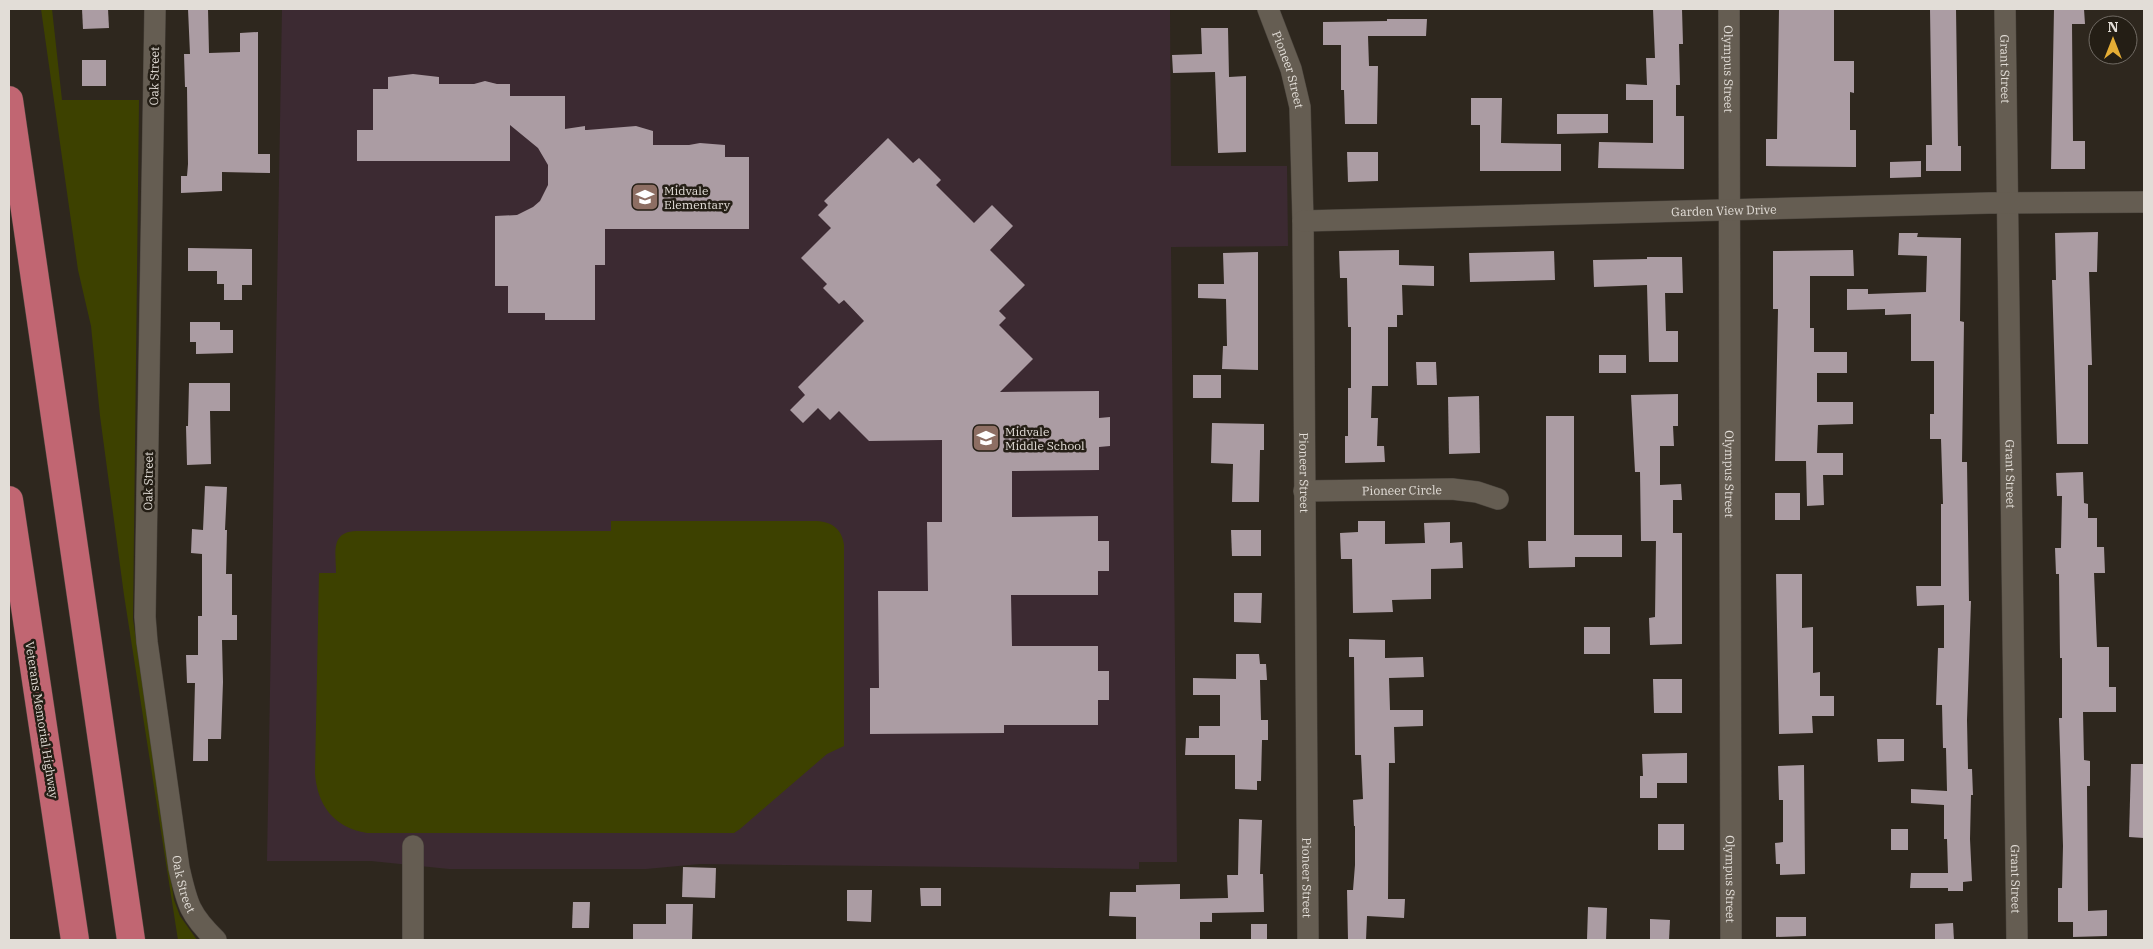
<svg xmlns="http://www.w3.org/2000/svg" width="2153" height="949" viewBox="0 0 2153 949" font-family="'IBM Plex Serif',serif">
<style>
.education{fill:#3c2a32}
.green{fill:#3d4100}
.building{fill:#ab9ca3}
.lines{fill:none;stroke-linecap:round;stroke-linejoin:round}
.minor-casing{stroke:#4b453e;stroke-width:22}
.motorway-casing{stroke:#4b453e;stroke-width:29}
.minor{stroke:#655d52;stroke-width:21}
.motorway{stroke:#c16672;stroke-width:28}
.labels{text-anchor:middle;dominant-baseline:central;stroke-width:5;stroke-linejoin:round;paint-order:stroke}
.street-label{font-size:12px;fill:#e2ddd7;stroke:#241e15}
.poi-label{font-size:12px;fill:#e2ddd7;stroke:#241e15;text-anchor:start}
</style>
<rect width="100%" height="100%" fill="#2e271e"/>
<!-- education -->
<polygon class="education" points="282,9 1170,9 1171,166 1287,166 1288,246 1171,247 1177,862 1139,862 1139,869 700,864 646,869 449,869 371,861 267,861"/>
<!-- green -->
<g class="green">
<polygon points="41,9 52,9 62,100 139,100 133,619 174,900 180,916 197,940 178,940 124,595 100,416 91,326 78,270"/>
<path d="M611 521H817C832 522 842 529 844 545V746L827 754 740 829 734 833H367C334 828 317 805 315 773L319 573H336C336 553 330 532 356 531H611Z"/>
</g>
<!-- building -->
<g class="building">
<polygon points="82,9 108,9 109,28 83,29"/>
<polygon points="188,9 208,9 209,53 240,52 240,33 258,32 258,154 270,154 270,173 222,172 222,191 181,193 181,176 187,176 188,164 187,87 185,87 184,54 190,54"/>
<polygon points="1653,9 1682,9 1683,44 1679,44 1680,85 1676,85 1676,116 1684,116 1684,169 1598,168 1599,142 1653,143 1653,100 1626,100 1626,84 1647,85 1646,58 1655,58"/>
<polygon points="1779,9 1834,9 1834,61 1854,61 1854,93 1850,92 1850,130 1856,130 1856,167 1766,166 1766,139 1777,139"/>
<polygon points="1930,9 1956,9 1958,146 1961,146 1961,171 1926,171 1926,145 1932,145"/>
<polygon points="2054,9 2084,9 2085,24 2072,24 2073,141 2085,141 2085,169 2051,169"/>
<polygon points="1387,19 1427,19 1426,36 1368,36 1369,66 1378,66 1377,124 1345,124 1344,90 1341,90 1341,45 1323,45 1323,22 1387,21"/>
<polygon points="1201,28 1228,28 1229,77 1246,76 1246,152 1218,153 1215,72 1173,73 1172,55 1202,54"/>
<rect x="82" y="60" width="24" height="26"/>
<polygon points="413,74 439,77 439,84 474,84 485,81 497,84 510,84 510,96 565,96 565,129 585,126 585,130 587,130 636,126 653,131 653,145 689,145 700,143 725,145 725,157 749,157 749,229 605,229 605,265 595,265 595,320 545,320 545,313 508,313 508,286 495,286 495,216 517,215 533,207 540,201 548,185 548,165 538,148 510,125 510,161 357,161 357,130 373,130 373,89 388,89 388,77"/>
<polygon points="1471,98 1502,98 1501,143 1561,144 1561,171 1480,171 1480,125 1471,125"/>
<polygon points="1557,114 1608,114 1608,133 1557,134"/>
<polygon points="888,138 913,163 919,158 941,180 936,185 974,223 992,205 1013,226 990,250 1025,285 999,311 1006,318 999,325 1033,359 1000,392 1099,391 1099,418 1110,417 1110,446 1099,447 1099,470 1012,471 1012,517 1098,516 1098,541 1109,541 1109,571 1098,571 1098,595 1011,595 1012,646 1098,646 1098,671 1109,671 1109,700 1098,700 1098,725 1004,725 1004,733 870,734 870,688 879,688 878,591 928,591 927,522 942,522 942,440 869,441 839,411 830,420 818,408 803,423 790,410 805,395 798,387 864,321 844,300 839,304 823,288 827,284 801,258 831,228 818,215 828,205 824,201"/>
<polygon points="1347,152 1378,152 1378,181 1348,182"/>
<polygon points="1921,161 1921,177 1890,178 1890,162"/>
<polygon points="2098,232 2097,272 2089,272 2092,365 2088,365 2088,444 2057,444 2052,280 2056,280 2055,233"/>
<polygon points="1899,233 1918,233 1917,237 1961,238 1960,321 1964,322 1962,462 1967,462 1969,601 1971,601 1967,720 1968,769 1972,769 1973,795 1971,795 1970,839 1972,881 1963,882 1963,891 1948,891 1948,888 1910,888 1911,873 1948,873 1947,839 1944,839 1944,805 1911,803 1911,789 1947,791 1946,748 1943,748 1942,705 1936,705 1938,648 1944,648 1944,605 1917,606 1916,586 1941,586 1941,504 1943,504 1941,439 1930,439 1930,414 1934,414 1934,361 1911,361 1911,314 1885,315 1885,309 1847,310 1847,289 1868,289 1868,294 1926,292 1927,256 1898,255"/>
<polygon points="188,248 252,249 252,285 242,285 242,300 224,300 224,284 217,284 217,271 188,271"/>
<polygon points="1399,250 1399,265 1434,266 1434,286 1402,285 1403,315 1397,315 1397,327 1388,327 1388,386 1372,386 1371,418 1378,418 1377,446 1384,446 1385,462 1345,463 1345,436 1348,436 1348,388 1351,388 1351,327 1348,327 1347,278 1340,278 1339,251"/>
<polygon points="1853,250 1854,276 1810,276 1810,328 1814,328 1814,352 1847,352 1847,373 1817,373 1817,402 1853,402 1853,424 1818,425 1817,453 1843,453 1843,475 1823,475 1824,505 1807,506 1806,461 1775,461 1778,309 1773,309 1773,251"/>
<polygon points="1554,251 1555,280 1470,282 1469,253"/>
<polygon points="1258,252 1258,370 1222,369 1223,346 1227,346 1226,299 1198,298 1198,284 1224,284 1223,253"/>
<polygon points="1647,257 1682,257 1683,293 1665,293 1666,331 1678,331 1678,362 1649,362 1647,285 1594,287 1593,260 1647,259"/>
<polygon points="190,322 220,322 220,330 233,330 233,353 196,354 196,342 190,342"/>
<rect x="1599" y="355" width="27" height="18"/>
<polygon points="1416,362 1436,362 1437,385 1417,385"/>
<rect x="1193" y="375" width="28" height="23"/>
<polygon points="189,383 230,383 230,411 210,411 211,464 187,465 186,426 188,426"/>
<polygon points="1678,394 1678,426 1673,426 1674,446 1660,446 1660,485 1681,484 1682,500 1673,500 1673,533 1682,533 1682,644 1650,645 1649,618 1655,617 1656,541 1641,541 1640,472 1635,472 1631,395"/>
<polygon points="1479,396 1480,453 1449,454 1448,397"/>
<polygon points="1546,416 1574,416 1574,535 1622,535 1622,557 1575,557 1575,567 1529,568 1528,541 1546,541"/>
<polygon points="1212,423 1264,424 1264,450 1260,450 1259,502 1232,502 1233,464 1211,463"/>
<polygon points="2083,472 2084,503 2088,504 2088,518 2097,518 2097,547 2104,547 2105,573 2094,573 2097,647 2109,647 2109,687 2116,687 2116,712 2083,712 2084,760 2090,761 2090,786 2087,786 2088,911 2107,910 2107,936 2073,937 2073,922 2058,922 2058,888 2062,888 2063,846 2059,718 2062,718 2062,658 2060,658 2059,574 2056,574 2055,548 2061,548 2062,496 2057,496 2056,473"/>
<polygon points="205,486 227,487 225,530 227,530 226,574 232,574 232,615 237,615 237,640 222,640 223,682 221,739 208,739 208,761 193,761 195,683 187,683 186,655 198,655 198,616 202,616 202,554 191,553 192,529 203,530"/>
<rect x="1775" y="493" width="25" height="27"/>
<polygon points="1358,521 1385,521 1385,544 1425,543 1424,523 1450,522 1450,543 1462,542 1463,568 1431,569 1431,599 1392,600 1393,612 1353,613 1352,559 1341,559 1340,533 1358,532"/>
<polygon points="1231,530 1261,530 1261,556 1232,556"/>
<polygon points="1776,574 1802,574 1802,628 1813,627 1813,673 1820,672 1820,696 1834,696 1834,716 1812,716 1813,733 1779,734"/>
<polygon points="1234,593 1262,593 1261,623 1234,622"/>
<rect x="1584" y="627" width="26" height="27"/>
<polygon points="1349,639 1385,640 1385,658 1423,657 1424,677 1389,678 1390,710 1423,710 1423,726 1394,727 1395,763 1389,763 1388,899 1405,899 1404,918 1367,916 1366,940 1348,940 1347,890 1353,890 1355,865 1355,826 1354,826 1353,800 1363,799 1361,755 1355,755 1354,657 1349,657"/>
<polygon points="1236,654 1259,654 1260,664 1266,664 1267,680 1260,680 1261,720 1268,720 1268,740 1262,740 1261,781 1257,781 1257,790 1235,789 1235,755 1185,755 1186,738 1199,738 1199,726 1220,726 1220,695 1193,695 1193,678 1236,679"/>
<polygon points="1653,679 1682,679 1682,713 1654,713"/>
<polygon points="1877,739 1904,739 1904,761 1878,762"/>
<polygon points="1687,753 1687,783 1657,783 1657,798 1640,798 1640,776 1643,776 1642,754"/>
<polygon points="2131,764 2144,764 2144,838 2129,837"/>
<polygon points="1804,765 1805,874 1780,875 1780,864 1776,864 1775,843 1783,842 1783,800 1779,800 1778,766"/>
<polygon points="1239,819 1262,820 1260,874 1263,874 1264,912 1212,913 1212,922 1200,922 1200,940 1136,940 1136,917 1109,916 1110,892 1136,892 1136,885 1180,884 1180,899 1228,898 1227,875 1238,875"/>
<rect x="1658" y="824" width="26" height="26"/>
<rect x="1891" y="829" width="17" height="21"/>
<polygon points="683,867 716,868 715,898 682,897"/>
<polygon points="920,888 941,888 941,906 921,906"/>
<polygon points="847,890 872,890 871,922 847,921"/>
<polygon points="573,902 590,902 589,928 572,928"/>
<polygon points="666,904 693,904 692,940 633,940 633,924 666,924"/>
<polygon points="1588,907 1607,908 1606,940 1587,940"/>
<polygon points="1776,917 1806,917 1806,936 1776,937"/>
<polygon points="1650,919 1670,920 1669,940 1650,940"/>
<polygon points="1953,923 1954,940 1935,940 1935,924"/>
<rect x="1251" y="924" width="16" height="16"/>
</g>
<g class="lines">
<!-- minor casing -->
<g class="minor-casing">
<g id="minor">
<path id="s1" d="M155 9 145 617 147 642 179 868C187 903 189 914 216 940"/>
<path id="s2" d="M1268 9 1291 69 1300 107 1303 221 1308 940"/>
<path id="s3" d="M1729 9 1731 940"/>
<path id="s4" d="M2005 9 2017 940"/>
<path id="s5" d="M1303 221 1989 203 2144 202"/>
<path id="s6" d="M1304 491 1452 489 1477 492 1498 499"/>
<polyline points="413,846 413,940"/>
</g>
</g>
<!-- motorway casing -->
<g class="motorway-casing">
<g id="motorway">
<polyline points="9,100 131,940"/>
<polyline points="9,500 75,940"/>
</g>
</g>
<!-- minor -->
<use href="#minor" class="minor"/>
<!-- motorway -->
<use href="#motorway" class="motorway"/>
</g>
<!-- icons -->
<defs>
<g id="school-square" transform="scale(1.4375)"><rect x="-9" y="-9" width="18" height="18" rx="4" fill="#8d6e63" stroke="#241e15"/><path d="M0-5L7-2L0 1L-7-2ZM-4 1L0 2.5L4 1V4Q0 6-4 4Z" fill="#fff"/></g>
</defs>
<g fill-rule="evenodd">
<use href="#school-square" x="645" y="197"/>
<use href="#school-square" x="986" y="438"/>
</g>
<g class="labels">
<!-- street labels -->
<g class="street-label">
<text stroke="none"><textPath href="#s2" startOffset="64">Pioneer Street</textPath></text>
<text stroke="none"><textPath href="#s3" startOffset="60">Olympus Street</textPath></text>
<text stroke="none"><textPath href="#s4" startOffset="60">Grant Street</textPath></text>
<text transform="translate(154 76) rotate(-89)">Oak Street</text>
<text stroke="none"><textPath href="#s5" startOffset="421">Garden View Drive</textPath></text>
<text stroke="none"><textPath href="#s2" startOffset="469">Pioneer Street</textPath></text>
<text stroke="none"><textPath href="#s3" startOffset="465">Olympus Street</textPath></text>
<text stroke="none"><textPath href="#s4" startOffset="465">Grant Street</textPath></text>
<text transform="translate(148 481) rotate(-89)">Oak Street</text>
<text stroke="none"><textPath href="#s6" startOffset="98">Pioneer Circle</textPath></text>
<text transform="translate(42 720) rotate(81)">Veterans Memorial Highway</text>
<text stroke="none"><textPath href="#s2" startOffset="874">Pioneer Street</textPath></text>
<text stroke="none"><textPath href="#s3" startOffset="870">Olympus Street</textPath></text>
<text stroke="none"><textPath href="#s4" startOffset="870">Grant Street</textPath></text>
<text stroke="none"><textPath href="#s1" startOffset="878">Oak Street</textPath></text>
</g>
<!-- poi labels -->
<g class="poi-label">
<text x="664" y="190">Midvale<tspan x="664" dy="14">Elementary</tspan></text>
<text x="1005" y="431">Midvale<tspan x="1005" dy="14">Middle School</tspan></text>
</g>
</g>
<!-- border -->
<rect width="2153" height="949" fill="none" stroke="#e2ddd7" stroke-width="20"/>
<!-- north arrow -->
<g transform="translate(2113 40)"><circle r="24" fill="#241e15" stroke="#706a63"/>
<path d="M0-4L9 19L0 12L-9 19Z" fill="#e5ad35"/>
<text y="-8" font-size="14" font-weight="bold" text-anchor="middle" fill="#e2ddd7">N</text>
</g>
</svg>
